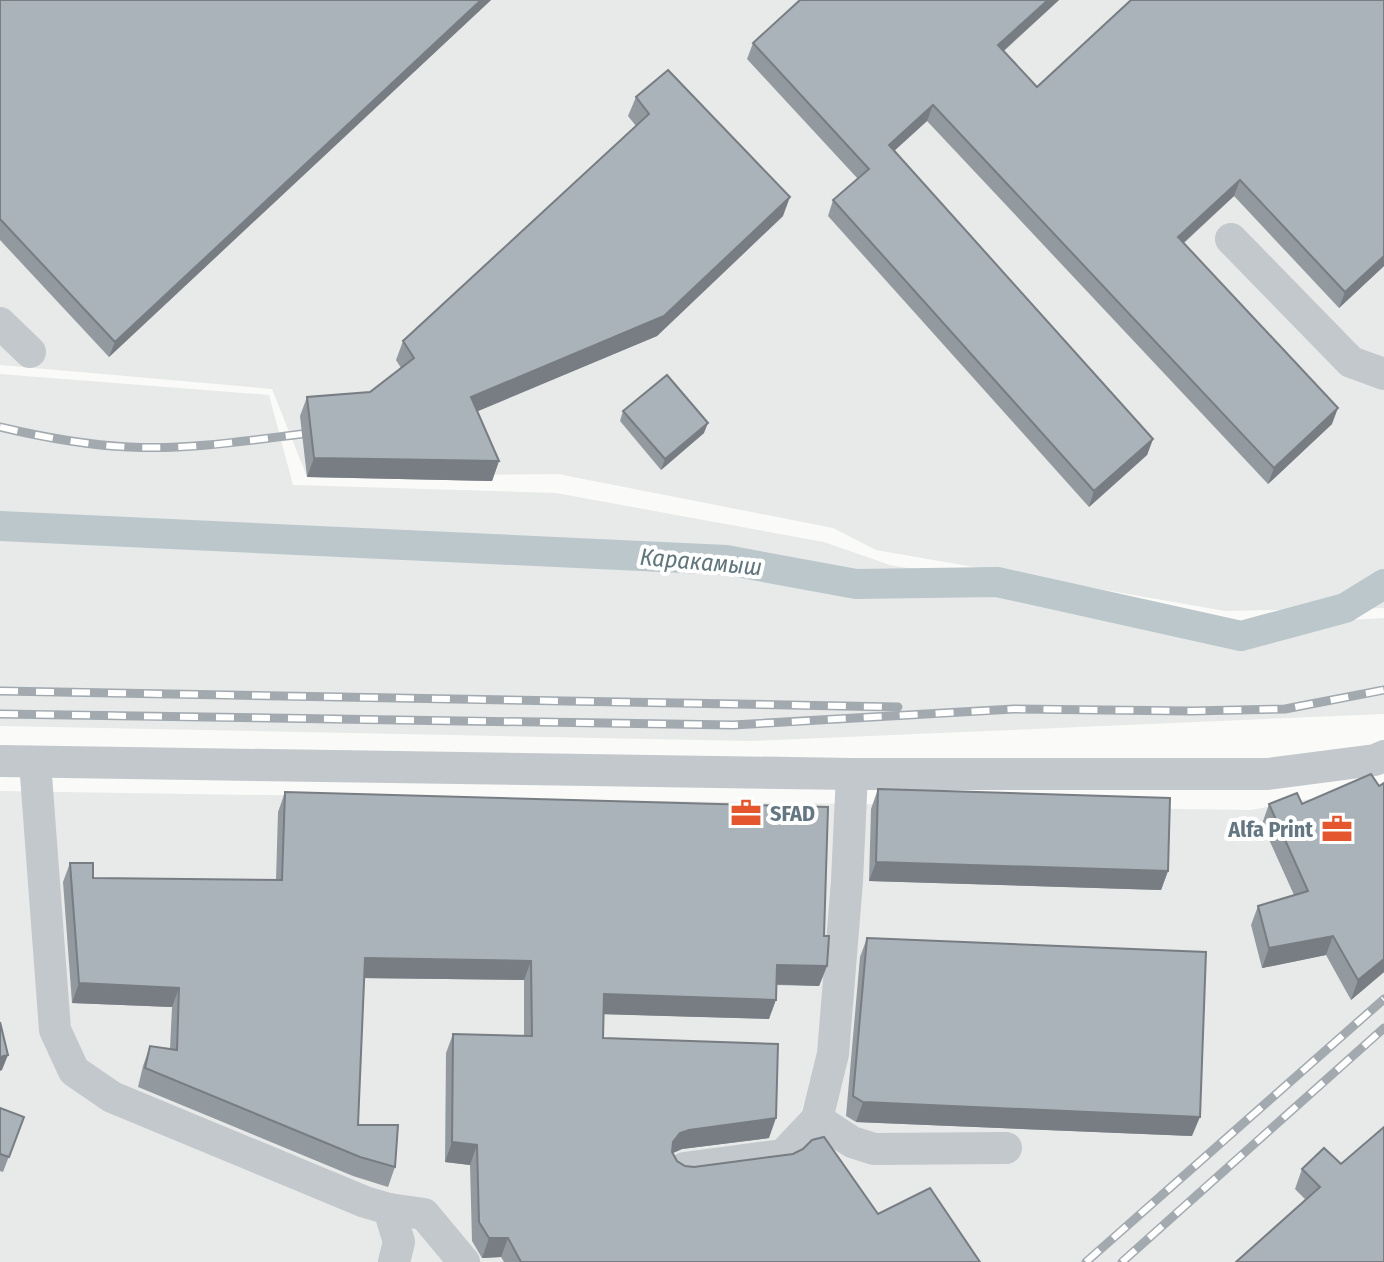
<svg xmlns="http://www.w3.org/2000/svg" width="1384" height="1262" viewBox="0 0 1384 1262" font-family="'Fira Sans Condensed',sans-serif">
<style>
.built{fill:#e8e9e9}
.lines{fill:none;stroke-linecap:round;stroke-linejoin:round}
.canal{stroke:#bbc7cb;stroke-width:30}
.minor{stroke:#c3c8cc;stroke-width:32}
.rail-casing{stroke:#a2aab0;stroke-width:9}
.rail{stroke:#fff;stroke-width:6;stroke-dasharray:18;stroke-linecap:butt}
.wall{fill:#929a9f}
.shaded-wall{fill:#777d82}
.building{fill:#aab3b9;stroke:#777d82;stroke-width:2}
.labels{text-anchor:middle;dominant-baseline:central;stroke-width:8;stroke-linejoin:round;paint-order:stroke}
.poi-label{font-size:22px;font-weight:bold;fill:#657683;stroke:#fff;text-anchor:start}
.water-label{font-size:24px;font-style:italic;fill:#60757c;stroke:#fff}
</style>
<rect width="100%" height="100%" fill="#fafaf8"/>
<!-- built -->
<g class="built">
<polygon points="0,0 1384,0 1384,608 1225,611 876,550 833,528 558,474 307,477 272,389 0,365"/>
<polygon points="0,374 269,395 293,485 556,493 824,542 890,565 1237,626 1384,618 1384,714 752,741 0,726"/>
<polygon points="1384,785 1384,1262 0,1262 0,791 1251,810"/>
</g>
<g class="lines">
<!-- canal -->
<polyline class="canal" points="0,526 726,560 856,584 997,582 1241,636 1345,608 1384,584"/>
<!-- minor -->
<g class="minor">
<polyline points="1231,239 1351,362 1384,374"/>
<polyline points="0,323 30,352"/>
<polyline points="0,761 852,774 1268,774 1375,760 1384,756"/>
<polyline points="35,762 55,1030 74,1071 112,1097 365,1202 389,1209 399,1242 394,1262"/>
<polyline points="817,1119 852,1142 874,1149 1006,1148"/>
<polyline points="684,1168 783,1155 817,1119 833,1054 847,881 852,774"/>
<polyline points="389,1209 424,1214 464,1262"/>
</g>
<!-- rail casing -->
<g class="rail-casing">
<g id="rail">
<path d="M0 427C42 437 86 445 129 447 187 450 245 441 302 434"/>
<polyline points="0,691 898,707"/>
<polyline points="0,714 733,725 1014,709 1191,711 1285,709 1384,690"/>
<polyline points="1086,1262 1384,999"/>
<polyline points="1122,1262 1384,1028"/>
</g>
</g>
<!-- rail -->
<use href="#rail" class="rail"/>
</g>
<!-- wall -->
<g class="wall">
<polygon points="0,0 491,0 109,357 0,240"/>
<polygon points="800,0 1059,0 1004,51 1037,87 1131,0 1384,266 1339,308 1234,196 1184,243 1332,424 1268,484 927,121 894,151 1153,439 1147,455 1089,507 828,216 833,200 858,179 747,59 753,43"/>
<polygon points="636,97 783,216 657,336 477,411 499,461 492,481 307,477 300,416 307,397 370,392 401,368 396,360 403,341 636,126 628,116"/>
<polygon points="623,411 704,433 661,470 620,421"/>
<polygon points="1384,783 1384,972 1351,1000 1326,955 1262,968 1251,925 1258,906 1294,895 1262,824 1269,804 1302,804 1379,786"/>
<polygon points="878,789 1168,871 1161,890 869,881 871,809"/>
<polygon points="285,792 824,936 827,966 819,986 776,985 769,1019 604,1014 603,1038 769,1138 682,1149 673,1153 677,1161 685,1166 878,1214 980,1262 504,1262 501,1257 482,1258 472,1241 470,1165 445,1162 446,1053 453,1034 524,1036 524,980 364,978 358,1125 395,1167 388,1187 353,1176 138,1087 143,1066 150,1046 170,1049 172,1007 72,1003 63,882 70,863 93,878 276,880 278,812"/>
<polygon points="867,938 1192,1136 856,1122 846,1116 860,957"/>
<polygon points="0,1108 24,1117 3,1172 0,1171"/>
<polygon points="1384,1127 1306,1200 1295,1189 1302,1169 1341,1164"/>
</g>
<!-- shaded-wall -->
<g class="shaded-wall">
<polygon points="481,0 491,0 109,357 115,342"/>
<polygon points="1048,0 1059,0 992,61 998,45"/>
<polygon points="933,105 927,121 883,161 889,145"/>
<polygon points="1240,180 1234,196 1172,253 1178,237"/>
<polygon points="790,197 783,216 657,336 464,417 471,397"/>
<polygon points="1384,256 1384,266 1339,308 1345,292"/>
<polygon points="1338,408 1332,424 1268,484 1274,468"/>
<polygon points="708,423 704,433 661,470 665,459"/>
<polygon points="1153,439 1147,455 1089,507 1094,491"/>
<polygon points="314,458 499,461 492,481 307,477"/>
<polygon points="876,862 1168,871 1161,890 869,881"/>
<polygon points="1333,936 1326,955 1262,968 1269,948"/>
<polygon points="365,958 531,961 524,980 358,978"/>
<polygon points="1384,959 1384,972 1351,1000 1358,980"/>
<polygon points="777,965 827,966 819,986 770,984"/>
<polygon points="79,983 179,988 172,1007 72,1003"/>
<polygon points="604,994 776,1000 769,1019 597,1014"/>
<polygon points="8,1055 2,1070 0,1071 0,1057"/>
<polygon points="863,1102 1200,1117 1192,1136 856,1122"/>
<polygon points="776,1118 769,1138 682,1149 673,1153 666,1161 673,1142 680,1133 689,1130"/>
<polygon points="452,1142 477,1145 470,1165 445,1162"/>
<polygon points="489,1238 508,1238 501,1257 482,1258"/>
</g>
<!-- building -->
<g class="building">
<polygon points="0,0 481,0 115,342 0,219"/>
<polygon points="800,0 1048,0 998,45 1037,87 1131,0 1384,0 1384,256 1345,292 1240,180 1178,237 1338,408 1274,468 933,105 889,145 1153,439 1094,491 833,200 869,169 753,43"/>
<polygon points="668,70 790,197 664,316 471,397 499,461 314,458 307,397 370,392 414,358 403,341 649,114 636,97"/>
<polygon points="667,375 708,423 665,459 623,411"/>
<polygon points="1371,774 1379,786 1384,783 1384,959 1358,980 1333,936 1269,948 1258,906 1308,891 1269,804 1297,793 1302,804"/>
<polygon points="878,789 1170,798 1168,871 876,862"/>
<polygon points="285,792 828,807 824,936 829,936 827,966 777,965 776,1000 604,994 603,1038 778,1044 776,1118 689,1130 680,1133 673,1142 672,1152 677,1161 685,1166 694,1167 793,1154 803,1149 812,1140 824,1137 878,1214 930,1188 980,1262 521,1262 508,1238 489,1238 479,1222 477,1145 452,1142 453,1034 532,1036 531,961 365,958 358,1125 398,1125 395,1167 360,1157 145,1068 150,1046 177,1050 179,988 79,983 70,863 93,863 93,878 282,880"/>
<polygon points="867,938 1206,952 1200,1117 863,1102 853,1096"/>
<polygon points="0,1022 8,1055 0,1057"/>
<polygon points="0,1108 24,1117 9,1157 0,1154"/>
<polygon points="1384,1127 1384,1262 1236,1262 1320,1187 1302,1169 1324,1148 1341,1164"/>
</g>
<!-- icons -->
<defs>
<g id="office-bare" transform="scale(2.4)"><path d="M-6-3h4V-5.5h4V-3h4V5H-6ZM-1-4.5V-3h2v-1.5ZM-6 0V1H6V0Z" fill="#e4572e" stroke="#fff" stroke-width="2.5" paint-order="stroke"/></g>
</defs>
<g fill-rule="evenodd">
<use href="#office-bare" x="746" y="813"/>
<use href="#office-bare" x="1337" y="829"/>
</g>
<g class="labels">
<!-- poi labels -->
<g class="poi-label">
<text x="770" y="813">SFAD</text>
<text x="1313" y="829" text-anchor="end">Alfa Print</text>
</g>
<!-- water labels -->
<g class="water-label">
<text transform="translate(701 562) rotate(5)">Каракамыш</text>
</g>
</g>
</svg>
